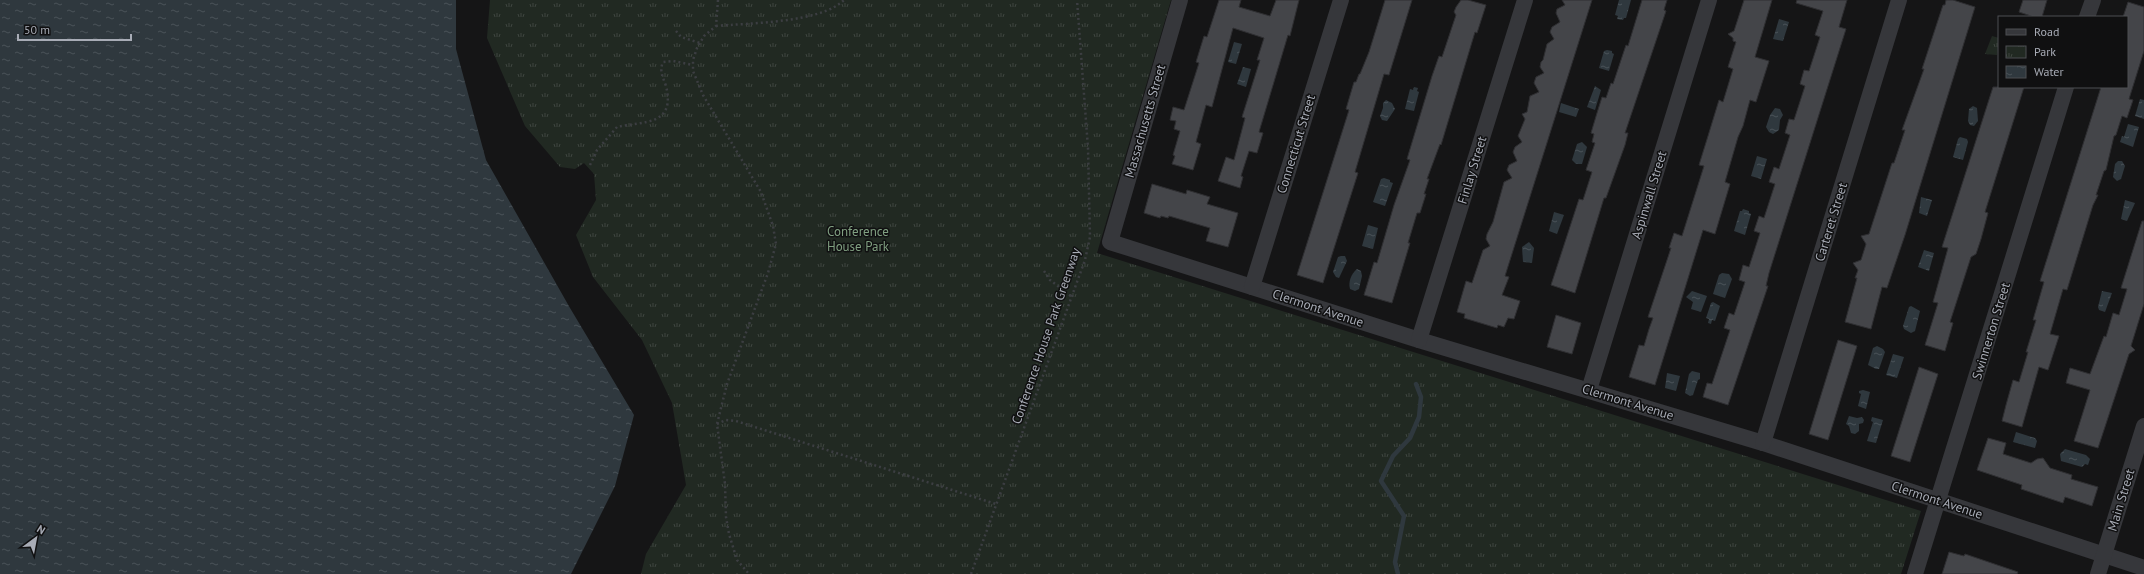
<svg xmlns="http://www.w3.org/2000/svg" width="2144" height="574" viewBox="0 0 2144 574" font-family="'PT Sans',sans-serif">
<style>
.park{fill:url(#park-tufts)}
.water{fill:url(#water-ripples)}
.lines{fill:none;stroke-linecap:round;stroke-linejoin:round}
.stream{stroke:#2f383e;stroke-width:4.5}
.building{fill:#444549;stroke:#2f2f32}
.path{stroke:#3c3e42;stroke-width:2.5;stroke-dasharray:2 3;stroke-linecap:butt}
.minor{stroke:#36373b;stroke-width:16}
.labels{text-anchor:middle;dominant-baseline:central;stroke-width:3;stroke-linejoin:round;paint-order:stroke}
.street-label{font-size:13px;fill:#a8acb6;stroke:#101011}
.park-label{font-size:13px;fill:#809f81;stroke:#101011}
</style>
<defs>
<pattern id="park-tufts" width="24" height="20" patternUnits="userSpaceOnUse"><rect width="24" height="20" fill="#212922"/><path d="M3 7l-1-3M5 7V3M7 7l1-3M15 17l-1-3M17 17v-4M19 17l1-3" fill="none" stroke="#3e4540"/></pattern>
<pattern id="water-ripples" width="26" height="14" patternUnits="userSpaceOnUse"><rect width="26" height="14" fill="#2f383e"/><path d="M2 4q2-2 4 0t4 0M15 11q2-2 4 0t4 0" fill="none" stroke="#4a5258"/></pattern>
</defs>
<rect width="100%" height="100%" fill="#151516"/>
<!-- park -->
<g class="park">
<polygon points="490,0 1171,0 1097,253 1921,511 1901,574 641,574 646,554 686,485 672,403 642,340 593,277 576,235 596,200 594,174 584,163 575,169 560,167 525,126 487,38"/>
<polygon points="1992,36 1999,38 1997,55 1985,54"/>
</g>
<!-- water -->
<g class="water">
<polygon points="0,0 456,0 456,49 486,160 570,308 634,415 615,486 571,574 0,574"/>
<polygon points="1619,0 1631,0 1626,18 1624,18 1623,20 1617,19 1618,16 1615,15"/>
<polygon points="1779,19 1789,22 1783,41 1773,39"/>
<polygon points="1234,42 1242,44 1236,64 1228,62"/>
<polygon points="1607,50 1612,51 1612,53 1614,54 1609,71 1599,68 1604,51"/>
<polygon points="1243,67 1251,69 1246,87 1237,84"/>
<polygon points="1595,86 1601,90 1595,110 1587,107"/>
<polygon points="1414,87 1418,88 1417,91 1419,92 1414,111 1405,109 1410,89 1413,90"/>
<polygon points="2140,99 2144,100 2144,119 2135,116"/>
<polygon points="1386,100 1392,103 1395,109 1387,121 1382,120 1380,116 1383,108 1383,103"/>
<polygon points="1561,103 1579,109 1576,117 1559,112"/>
<polygon points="1973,106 1977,108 1978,121 1974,126 1970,125 1968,121 1969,109"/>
<polygon points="1775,108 1780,109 1783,115 1780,120 1779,130 1773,134 1769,132 1766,127 1770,115"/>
<polygon points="2128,124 2139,127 2133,147 2120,142 2122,136 2124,137"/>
<polygon points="1960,137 1967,139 1968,142 1963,160 1953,157 1958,139"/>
<polygon points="1582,142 1587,147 1582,164 1576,164 1572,160 1577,144"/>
<polygon points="1757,156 1767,159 1761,179 1751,176"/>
<polygon points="2118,161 2122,161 2125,166 2121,179 2117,181 2113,177 2115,164"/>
<polygon points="1384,178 1390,180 1390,182 1393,183 1385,206 1373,202 1381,179"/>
<polygon points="1921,197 1932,200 1927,216 1919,213"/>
<polygon points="2125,200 2135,203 2127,221 2121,219"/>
<polygon points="1743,209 1749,211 1749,213 1751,214 1745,235 1734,231 1740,211 1742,211"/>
<polygon points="1554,212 1564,215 1557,234 1549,231"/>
<polygon points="1368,225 1378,228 1373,249 1362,246"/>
<polygon points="1529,242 1534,248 1532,263 1523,262 1522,247"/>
<polygon points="1924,250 1934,253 1929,271 1918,267"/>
<polygon points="1341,256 1345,256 1347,261 1339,278 1336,277 1333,272 1338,257"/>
<path d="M1357 269 1361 271 1362 276 1359 289 1355 291 1350 289C1348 282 1351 274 1357 269Z"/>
<polygon points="1722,273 1729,274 1732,279 1725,298 1713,294 1719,275"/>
<polygon points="1692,291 1707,296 1701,312 1691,309 1693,302 1686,297"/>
<polygon points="2102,291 2112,293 2105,312 2099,310 2098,307"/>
<polygon points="1713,302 1720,306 1715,321 1712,320 1711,324 1708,323 1709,319 1706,318 1711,303"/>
<polygon points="1911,306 1920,311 1915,331 1911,333 1904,329 1903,326 1909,307"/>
<polygon points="1877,346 1883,349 1885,352 1879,369 1876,369 1868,365 1873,348"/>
<polygon points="1893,354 1904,357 1897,378 1886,375"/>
<polygon points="1692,371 1700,373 1700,379 1698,380 1693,395 1690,396 1685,393 1689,374"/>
<polygon points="1667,373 1680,376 1676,391 1665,388"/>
<polygon points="1863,390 1870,392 1866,409 1858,406 1861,394 1859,393 1859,391"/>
<polygon points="1849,416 1857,418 1862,417 1864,420 1863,423 1859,424 1859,431 1855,434 1851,433 1849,426 1846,424"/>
<polygon points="1872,417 1883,420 1876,443 1867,441 1873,422 1871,421"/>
<polygon points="2016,432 2035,438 2037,441 2035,448 2013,442"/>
<polygon points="2065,449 2086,455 2090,459 2088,465 2085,464 2082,467 2061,461 2060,454"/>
</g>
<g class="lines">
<!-- stream -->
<polyline class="stream" points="1398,574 1395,562 1404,516 1381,481 1393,456 1410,438 1419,417 1421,397 1416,384"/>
</g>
<!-- building -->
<g class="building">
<polygon points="1219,0 1241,0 1239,7 1270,16 1276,0 1299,0 1290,36 1288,35 1259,132 1263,133 1257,153 1249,151 1241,176 1243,177 1240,188 1218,181 1226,157 1234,160 1245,118 1242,117 1260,60 1257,60 1264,38 1233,28 1212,107 1206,105 1196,142 1201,144 1193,170 1172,164 1175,156 1173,155 1180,131 1174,129 1176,121 1170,120 1173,107 1184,110 1199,63 1196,62 1204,36 1207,37"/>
<polygon points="1385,0 1412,0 1389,75 1384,74 1355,172 1358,173 1323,283 1297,275 1349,110 1346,109 1354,82 1356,82 1359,74 1360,74 1369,52"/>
<polygon points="1461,0 1468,0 1486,5 1477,33 1475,32 1441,145 1440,144 1427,179 1429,179 1424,194 1426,194 1420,213 1417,213 1408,243 1410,243 1392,303 1364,295 1374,262 1377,263 1394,205 1410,160 1407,159 1432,76 1439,56 1442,57 1456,15 1454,12 1456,7"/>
<polygon points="1562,0 1592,0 1505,276 1509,277 1502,295 1520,301 1514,319 1508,318 1504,327 1498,325 1497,328 1464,318 1465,314 1457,312 1466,281 1472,283 1483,250 1490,246 1486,239 1487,234 1493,222 1504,182 1512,178 1507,170 1509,165 1517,161 1513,152 1515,147 1522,142 1518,136 1525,119 1522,114 1527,112 1530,96 1539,92 1534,83 1536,77 1544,73 1540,67 1541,62 1543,60 1547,44 1554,39 1550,32 1552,27 1560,22 1556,13 1557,9 1565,5"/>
<polygon points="1642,0 1667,0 1664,10 1666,11 1625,133 1628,133 1625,145 1606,198 1604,198 1575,293 1551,285 1579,199 1583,200 1592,172 1586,170 1595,143 1592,142 1594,134 1591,133 1597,113 1602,97 1606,98 1611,83 1613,84 1626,45 1628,46"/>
<polygon points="1744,0 1772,0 1755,57 1769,61 1756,102 1750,100 1743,126 1738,137 1725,182 1730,184 1715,234 1703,230 1655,385 1629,377 1639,345 1644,346 1649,329 1653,318 1648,317 1671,248 1669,248 1674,233 1682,236 1704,166 1699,165 1708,136 1719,100 1723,102 1733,69 1728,67 1736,42 1733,41 1733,38 1728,34 1734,31"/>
<polygon points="1797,0 1847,0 1839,27 1846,29 1769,273 1766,286 1768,286 1728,405 1703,397 1707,383 1712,384 1730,330 1724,328 1729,313 1734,315 1745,282 1739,280 1743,265 1749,267 1760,233 1754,231 1759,216 1764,218 1775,184 1769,182 1774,167 1779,169 1790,135 1785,133 1789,119 1794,120 1805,86 1800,84 1804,70 1809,71 1820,37 1815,35 1823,11 1796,3"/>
<polygon points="1946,0 1953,0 1975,7 1905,235 1887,288 1882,287 1871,329 1845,322 1857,278 1855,278 1858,270 1853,263 1861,260 1866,244 1861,236 1869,234 1892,163 1894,163 1905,130 1902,130 1924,69 1922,69 1943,5 1945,5"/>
<polygon points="2023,0 2047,0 2042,17 2034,17 2019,12"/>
<polygon points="2128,2 2144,7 2144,51 2129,99 2133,100 2127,118 2122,116 2116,135 2114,136 2106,170 2104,171 2096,195 2098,195 2093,205 2067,290 2063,289 2050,334 2059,336 2048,370 2039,367 2022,427 2002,421 2006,405 2013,380 2019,382 2028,352 2026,352 2036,320 2033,320 2044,282 2040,281 2101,87 2127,87 2127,17 2123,17"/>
<polygon points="1993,87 2024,87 1985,212 1988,213 1981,239 1976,254 1971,257 1950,322 1953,323 1945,351 1925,345 1938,303 1933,302 1948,248 1942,247"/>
<polygon points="1152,184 1186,194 1187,190 1210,197 1207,204 1238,213 1228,247 1206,241 1210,228 1169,216 1168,218 1161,216 1160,218 1144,213"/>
<polygon points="2142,221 2144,221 2144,304 2131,346 2135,350 2129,354 2098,448 2074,441 2090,390 2066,383 2070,368 2090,374 2104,336 2106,337 2113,313 2119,315 2127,289 2121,288"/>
<polygon points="1556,315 1581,323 1572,354 1547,347"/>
<polygon points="1838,340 1857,346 1828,440 1809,434"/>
<polygon points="1919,367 1938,374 1910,462 1891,456"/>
<polygon points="1988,438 2006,443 2003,454 2031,463 2037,459 2043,458 2050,468 2072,475 2071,479 2098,487 2092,506 2065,497 2063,503 2021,489 2022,485 1977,470"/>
<polygon points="1949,552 1964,556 1965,554 2018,572 2017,574 1942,574"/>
</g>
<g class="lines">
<!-- path -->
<g class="path">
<polyline points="718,0 716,26 704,36 697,48 693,60 693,71 703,95 761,192 773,226 776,244 768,273 727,384 717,424 725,484 726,517 729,534 737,560 749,574"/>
<path d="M716 26C748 23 821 23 844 0"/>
<polyline points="676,31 681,37 700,43"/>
<path d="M590 165 597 150 617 127C643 121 676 126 666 86 663 77 659 71 663 62L673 61 693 65"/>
<polyline points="1044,271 1050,280 1072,297"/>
<polyline points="717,424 726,420 736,421 996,504"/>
<polyline points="971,574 1085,260 1090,237 1088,148 1077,0"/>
</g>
<!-- minor -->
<g class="minor">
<polyline points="1180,0 1110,242 1419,340 1763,443 2144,568"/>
<polyline points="2087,17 2093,0"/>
<polyline points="1252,287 1341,0"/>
<polyline points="1419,340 1525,0"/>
<polyline points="1589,390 1709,0"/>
<polyline points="1763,443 1899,0"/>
<polyline points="1915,574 2066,87"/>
<polyline points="2098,574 2144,426"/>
</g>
</g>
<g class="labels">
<!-- street labels -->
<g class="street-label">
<text transform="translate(1145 121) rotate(-74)">Massachusetts Street</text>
<text transform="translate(1296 144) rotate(-73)">Connecticut Street</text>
<text transform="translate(1472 170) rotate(-73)">Finlay Street</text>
<text transform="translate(1649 195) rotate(-73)">Aspinwall Street</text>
<text transform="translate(1831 222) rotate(-73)">Carteret Street</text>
<text transform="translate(1318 308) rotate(18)">Clermont Avenue</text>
<text transform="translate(1991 331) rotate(-73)">Swinnerton Street</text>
<text transform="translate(1046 336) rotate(-71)">Conference House Park Greenway</text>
<text transform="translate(1628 402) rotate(17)">Clermont Avenue</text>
<text transform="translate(1937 500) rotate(18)">Clermont Avenue</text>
<text transform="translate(2121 500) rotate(-73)">Main Street</text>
</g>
<!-- park labels -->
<g class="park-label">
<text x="858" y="231">Conference<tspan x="858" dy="15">House Park</tspan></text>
</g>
</g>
<!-- legend -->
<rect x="1998" y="16" width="130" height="72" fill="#101011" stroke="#4d4e53"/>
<rect x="2006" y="29" width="20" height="6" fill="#36373b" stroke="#4d4e53"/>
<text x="2034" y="36" font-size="12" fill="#a8acb6">Road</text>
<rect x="2006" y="46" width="20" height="12" fill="url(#park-tufts)" stroke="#4d4e53"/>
<text x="2034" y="56" font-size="12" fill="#a8acb6">Park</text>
<rect x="2006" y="66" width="20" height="12" fill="url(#water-ripples)" stroke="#4d4e53"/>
<text x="2034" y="76" font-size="12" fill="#a8acb6">Water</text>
<!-- north arrow -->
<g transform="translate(36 538) rotate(32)" stroke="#101011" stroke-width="3" paint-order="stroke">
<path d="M0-3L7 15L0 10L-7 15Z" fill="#a8acb6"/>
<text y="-6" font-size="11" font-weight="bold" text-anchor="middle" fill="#a8acb6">N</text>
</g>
<!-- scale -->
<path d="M18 34v6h113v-6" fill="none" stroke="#a8acb6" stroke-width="2"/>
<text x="24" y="34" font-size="12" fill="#a8acb6" stroke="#101011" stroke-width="3" paint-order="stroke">50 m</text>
</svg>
